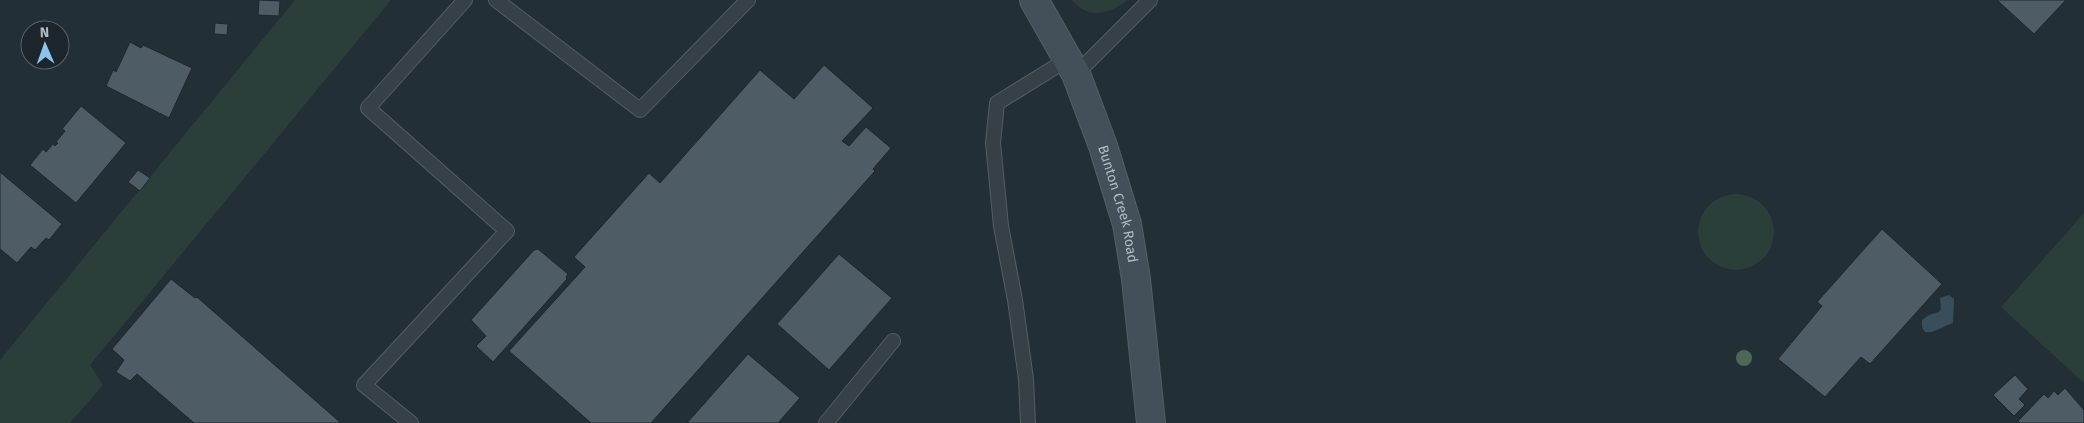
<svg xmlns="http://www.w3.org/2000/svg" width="2084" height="423" viewBox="0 0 2084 423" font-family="'Fira Sans',sans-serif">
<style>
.green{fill:#2b3e3a}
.water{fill:#384e5b}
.building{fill:#4e5c65;stroke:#1d272d}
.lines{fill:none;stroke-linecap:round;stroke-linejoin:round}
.lane-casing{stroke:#545e64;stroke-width:16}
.secondary-casing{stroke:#545e64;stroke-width:30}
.lane{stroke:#364047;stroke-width:14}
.secondary{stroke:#445059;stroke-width:28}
.tree{fill:#4e6858}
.labels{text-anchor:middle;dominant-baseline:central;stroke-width:5;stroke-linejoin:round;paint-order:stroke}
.street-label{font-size:14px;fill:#b1bbc3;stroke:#1b252b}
</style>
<rect width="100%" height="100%" fill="#232f36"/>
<!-- green -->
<g class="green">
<polygon points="295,0 391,0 90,365 103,385 70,423 0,423 0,360"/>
<path d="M1072 0H1127C1111 14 1087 20 1072 0Z"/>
<circle cx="1736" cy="232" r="38"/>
<polygon points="2084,213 2084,383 2001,307"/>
</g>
<!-- water -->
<path class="water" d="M1949 295 1954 299V302L1953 323C1942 326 1920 344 1922 320L1929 315 1939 312 1941 309 1940 298Z"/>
<!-- building -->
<g class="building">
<polygon points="259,0 280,1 279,16 258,15"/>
<polygon points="1997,0 2066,0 2034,34"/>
<polygon points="215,23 228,24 227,35 214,34"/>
<polygon points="130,42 141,48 143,45 192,68 169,118 106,86 113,70 116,72"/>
<polygon points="824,65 873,108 842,141 849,146 866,127 891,148 873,169 875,171 651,423 591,423 509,351 585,267 574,257 649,173 660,183 760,70 794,99"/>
<polygon points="81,106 126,143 76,203 30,165 43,149 46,152 53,144 55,146 58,143 56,142 65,131 62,129"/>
<polygon points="138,170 150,178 140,191 128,182"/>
<polygon points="0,172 62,224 49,240 46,238 35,250 31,247 17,263 0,249"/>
<polygon points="1882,229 1942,284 1870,364 1861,357 1825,397 1778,359 1822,306 1817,302"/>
<polygon points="538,249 568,274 566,277 567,279 493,362 476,346 486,336 471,320 534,250"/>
<polygon points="839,254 892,298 829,370 777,324"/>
<polygon points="171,279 195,298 197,297 341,423 194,423 137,374 130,381 116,372 124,360 112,349"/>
<polygon points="748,354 800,398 778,423 687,423"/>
<polygon points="2015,375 2028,389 2019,399 2025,405 2014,416 1993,395"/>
<polygon points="2065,388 2084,410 2084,423 2020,423 2018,421 2044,394 2048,398 2054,391 2058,395"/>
</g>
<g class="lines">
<!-- lane casing -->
<g class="lane-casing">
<g id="lane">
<polyline points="496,0 640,110 748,0"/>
<polyline points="1076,74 1150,0"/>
<polyline points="411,423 364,385 507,231 368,108 465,0"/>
<polyline points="826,423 893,341"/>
<polyline points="1028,423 1026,379 1015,300 1001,226 993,143 997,103 1068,59"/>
</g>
</g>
<!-- secondary casing -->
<g class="secondary-casing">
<g id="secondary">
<path id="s1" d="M1034 0 1076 74 1103 146 1127 224 1136 279 1151 423"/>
</g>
</g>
<!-- lane -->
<use href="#lane" class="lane"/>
<!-- secondary -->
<use href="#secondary" class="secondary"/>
</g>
<!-- trees -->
<circle class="tree" cx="1744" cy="358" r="8"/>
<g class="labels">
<!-- street labels -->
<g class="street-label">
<text stroke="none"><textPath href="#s1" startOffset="222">Bunton Creek Road</textPath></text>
</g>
</g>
<!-- north arrow -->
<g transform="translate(45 45) rotate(358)"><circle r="24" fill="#1b252b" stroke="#576168"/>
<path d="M0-4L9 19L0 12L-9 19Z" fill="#8cc4ed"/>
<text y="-8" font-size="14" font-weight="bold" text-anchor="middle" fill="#b1bbc3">N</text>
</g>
</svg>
